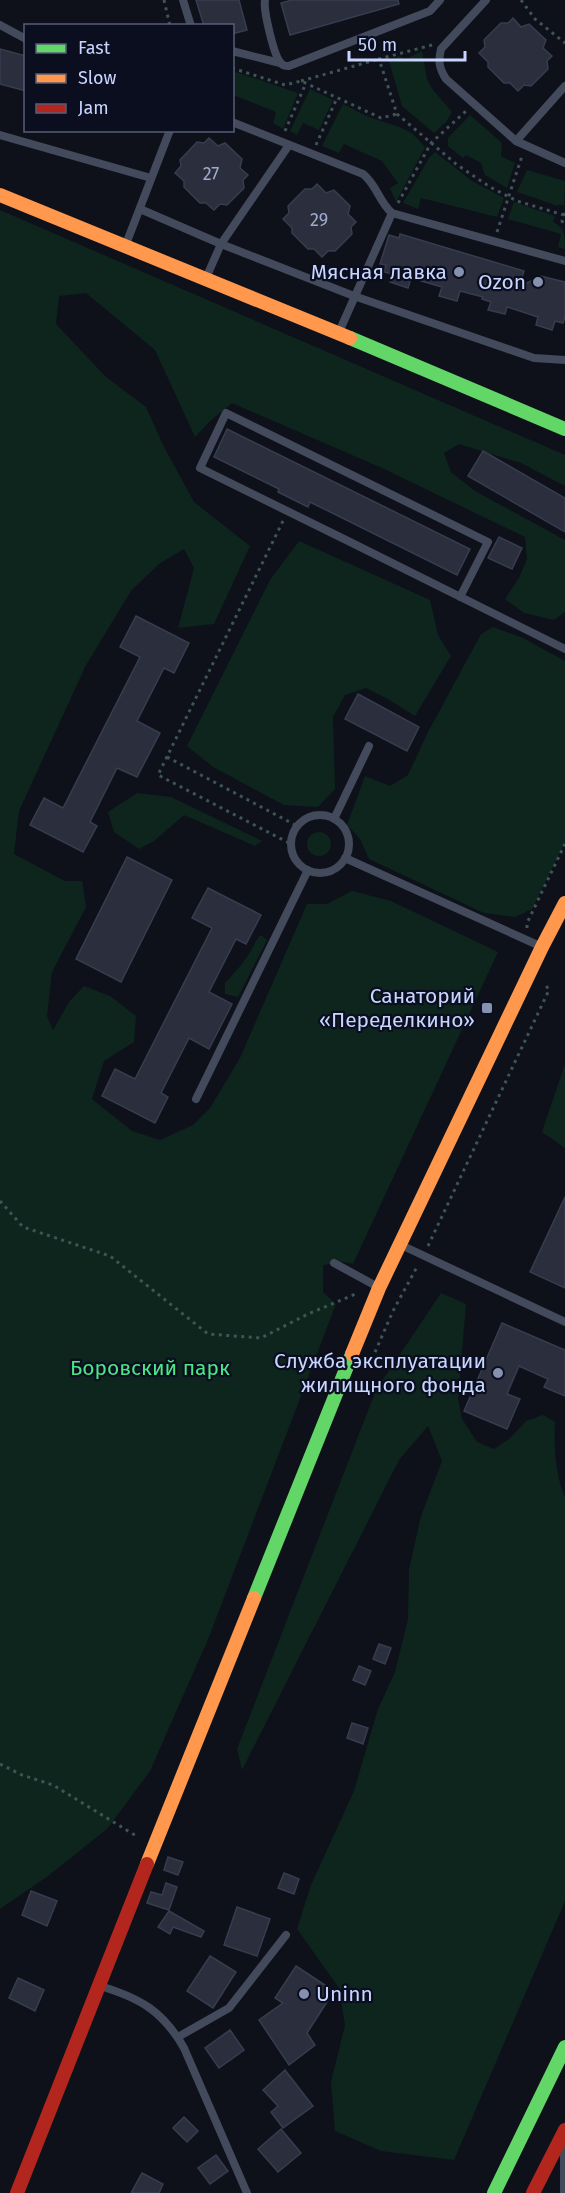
<svg xmlns="http://www.w3.org/2000/svg" width="565" height="2193" viewBox="0 0 565 2193" font-family="'Fira Sans',sans-serif">
<style>
.green{fill:#0d251d}
.building{fill:#2b2e3d;stroke:#373c4f;stroke-width:1.5}
.lines{fill:none;stroke-linecap:round;stroke-linejoin:round}
.path{stroke:#3e5457;stroke-width:3;stroke-dasharray:3 4.5;stroke-linecap:butt}
.lane{stroke:#424a5b;stroke-width:8}
.fast{stroke:#63d668;stroke-width:14}
.slow{stroke:#ff974d;stroke-width:14}
.jam{stroke:#b3261e;stroke-width:14}
.poi-dot{fill:#8690af;stroke:#0a0e1e;stroke-width:2}
.labels{text-anchor:middle;dominant-baseline:central;stroke-width:4.5;stroke-linejoin:round;paint-order:stroke}
.number-label{font-size:18px;fill:#a0abce}
.poi-label{font-size:21px;fill:#c7d5ff;stroke:#0a0e1e;text-anchor:end}
.park-label{font-size:21px;fill:#4be686;stroke:#0a0e1e}
</style>
<rect width="100%" height="100%" fill="#0e111a"/>
<!-- green -->
<g class="green">
<polygon points="422,51 427,79 433,90 452,112 446,122 434,133 402,106 389,61 399,56 406,59"/>
<polygon points="233,71 298,93 283,129 273,123 276,112 233,95"/>
<polygon points="310,89 333,100 319,130 303,123 297,135 290,131"/>
<path d="M343 104C354 109 364 116 375 119 399 128 407 125 425 147L396 202 390 188 398 183 382 161 344 144 339 153 322 146Z"/>
<polygon points="470,115 502,143 501,156 515,163 507,188 485,175 481,163 466,155 463,158 448,146 448,138"/>
<polygon points="435,152 472,181 504,198 497,217 421,198 418,209 403,203 429,158"/>
<polygon points="527,170 565,181 564,206 559,204 558,206 517,192"/>
<path d="M514 202 555 216 553 222C565 228 565 235 565 249L558 247 561 234 508 219Z"/>
<polygon points="0,210 565,455 565,486 521,463 459,444 444,453 451,472 475,491 565,540 565,612 554,620 524,613 505,599 519,578 527,559 525,537 382,468 232,403 210,421 195,437 155,350 86,293 59,296 56,324 106,377 146,407 164,447 194,502 250,546 214,624 178,628 194,568 184,549 159,564 131,591 86,665 19,811 14,854 65,881 82,881 86,907 52,972 47,1016 53,1030 69,1002 84,986 110,996 136,1016 134,1042 104,1061 92,1099 132,1131 160,1140 193,1125 210,1108 240,1058 307,904 327,904 352,891 391,901 498,952 353,1264 344,1262 323,1265 323,1292 336,1304 209,1637 150,1771 107,1829 48,1876 0,1909"/>
<polygon points="299,541 430,600 438,635 451,656 415,716 388,699 366,688 345,695 333,717 335,789 318,807 284,805 213,767 187,746 270,580"/>
<polygon points="493,627 523,638 565,661 565,842 532,909 515,917 484,913 369,859 360,839 347,825 365,776 390,786 408,775 428,732 481,634"/>
<polygon points="137,793 171,797 262,841 255,846 184,815 154,841 139,849 114,832 108,812"/>
<circle cx="319" cy="844" r="12"/>
<path d="M261 935 267 940 238 997 225 994V983C234 973 243 964 250 952 254 946 255 940 261 935Z"/>
<polygon points="565,1064 565,1148 542,1132"/>
<path d="M441 1293 466 1304 458 1399 462 1419 477 1442 494 1449 509 1439 526 1421 543 1415 555 1422C554 1448 555 1473 565 1498V1901L454 2160 381 2151 335 2131 331 2082 345 2025 339 1988 297 1929 311 1885 354 1791 378 1709 395 1672 408 1619 409 1570 421 1516 442 1461 428 1426 399 1460 242 1770 237 1749 376 1390Z"/>
</g>
<!-- building -->
<g class="building">
<polygon points="196,0 239,0 247,30 232,34 232,26 204,26"/>
<polygon points="292,0 398,0 399,4 290,35 281,3"/>
<polygon points="513,18 521,27 529,24 546,40 543,48 552,56 547,61 548,69 531,86 524,85 518,91 510,83 504,83 488,67 488,62 479,53 485,47 484,40 501,23 508,23"/>
<polygon points="0,49 26,56 26,91 0,84"/>
<polygon points="209,138 218,146 225,143 242,159 240,168 248,175 243,180 244,188 227,205 220,204 214,210 206,203 200,203 184,187 184,181 175,173 181,166 180,160 197,142 204,143"/>
<polygon points="317,184 326,193 334,190 350,206 348,214 356,222 351,227 352,234 335,251 328,251 322,257 314,249 308,249 292,233 292,228 283,219 289,213 288,206 305,189 312,189"/>
<polygon points="400,234 524,271 519,287 541,276 565,282 565,317 563,323 555,321 552,330 536,325 538,317 507,307 505,314 488,310 491,302 482,299 483,297 460,291 457,301 439,296 442,287 411,278 408,288 390,282 393,274 384,272 386,265 380,264 389,235 399,238"/>
<polygon points="227,429 470,549 457,575 310,502 308,507 278,492 279,489 214,457"/>
<polygon points="483,451 565,498 565,532 468,476"/>
<polygon points="499,537 522,548 512,569 488,558"/>
<polygon points="136,616 189,643 174,673 164,668 137,721 160,733 137,777 117,768 90,822 97,826 83,852 30,825 44,798 63,808 140,657 120,647"/>
<polygon points="358,694 419,727 407,751 345,719"/>
<polygon points="127,857 172,880 121,982 76,959"/>
<polygon points="208,888 261,915 246,944 236,939 209,992 232,1004 209,1049 189,1038 161,1093 168,1097 155,1123 102,1096 115,1069 135,1079 212,928 192,918"/>
<polygon points="565,1197 565,1288 530,1272"/>
<polygon points="502,1323 565,1350 565,1396 544,1387 548,1379 519,1366 507,1394 520,1399 507,1429 464,1411"/>
<polygon points="379,1644 391,1648 385,1664 373,1659"/>
<polygon points="359,1666 371,1671 365,1685 353,1680"/>
<polygon points="352,1723 368,1728 363,1744 347,1738"/>
<polygon points="168,1857 183,1862 178,1875 164,1870"/>
<polygon points="284,1873 299,1879 294,1894 278,1888"/>
<polygon points="166,1883 177,1887 169,1910 147,1903 151,1892 162,1895"/>
<polygon points="31,1891 57,1901 47,1926 22,1915"/>
<polygon points="237,1907 270,1919 257,1956 224,1945"/>
<polygon points="169,1911 204,1931 201,1937 173,1927 170,1934 158,1927"/>
<polygon points="210,1956 236,1972 213,2008 187,1991"/>
<polygon points="296,1966 334,1991 307,2033 315,2045 289,2065 259,2020 283,2003 275,1998"/>
<polygon points="18,1978 44,1990 35,2011 9,1998"/>
<polygon points="230,2030 244,2050 219,2068 205,2048"/>
<polygon points="285,2070 313,2106 283,2128 271,2112 278,2106 263,2090"/>
<polygon points="184,2117 198,2131 187,2142 173,2128"/>
<polygon points="281,2129 301,2153 278,2172 258,2149"/>
<polygon points="216,2155 228,2171 210,2184 198,2168"/>
<polygon points="142,2173 163,2184 159,2193 131,2193"/>
</g>
<g class="lines">
<!-- path -->
<g class="path">
<polyline points="164,0 170,26"/>
<polyline points="521,0 535,19 565,43"/>
<polyline points="432,45 379,59 397,114 456,164 490,187 517,201 564,215"/>
<polyline points="232,68 285,85 301,81 381,118 397,114"/>
<polyline points="301,81 379,59"/>
<polyline points="285,131 306,83"/>
<polyline points="316,145 337,98"/>
<polyline points="398,203 431,143 466,111"/>
<polyline points="565,213 562,221 565,226"/>
<polyline points="497,232 522,156"/>
<polyline points="283,521 158,775 291,844"/>
<polyline points="167,757 297,826"/>
<polyline points="527,928 527,923 565,844"/>
<polyline points="0,1201 23,1227 110,1256 208,1334 261,1338 308,1314 358,1293"/>
<polyline points="428,1246 549,990 545,984"/>
<polyline points="372,1359 393,1311 418,1265"/>
<polyline points="0,1764 22,1775 53,1785 138,1837"/>
</g>
<!-- lane -->
<g class="lane">
<polyline points="183,0 191,26"/>
<path d="M265 0C263 10 274 55 280 62 283 66 285 66 289 66L430 11 440 0"/>
<path d="M486 0 441 49C438 61 439 68 446 79L516 141 565 163"/>
<polyline points="0,25 26,39"/>
<polyline points="232,51 280,63"/>
<path d="M232 122 363 174C377 185 379 202 392 213L565 261"/>
<polyline points="0,135 151,178"/>
<polyline points="516,141 565,86"/>
<polyline points="140,209 221,244 354,296 534,358 565,360"/>
<polyline points="126,244 170,130"/>
<polyline points="206,278 221,244 289,145"/>
<polyline points="339,332 392,213"/>
<path d="M460 597 488 542 226 413 200 468C322 528 443 588 565 649"/>
<circle cx="320" cy="844" r="29"/>
<polyline points="334,819 369,746"/>
<polyline points="345,858 540,946"/>
<polyline points="196,1099 308,870"/>
<polyline points="401,1245 565,1322"/>
<polyline points="334,1263 378,1287"/>
<path d="M100 1986C140 1998 163 2011 184 2048L247 2193"/>
<polyline points="178,2037 229,2008 286,1935"/>
<polyline points="564,2193 564,2150"/>
</g>
<!-- fast -->
<g class="fast">
<polyline points="350,338 565,429"/>
<polyline points="254,1598 352,1354"/>
<polyline points="494,2193 565,2047"/>
</g>
<!-- slow -->
<g class="slow">
<polyline points="0,195 350,338"/>
<polyline points="352,1354 379,1288 542,947 565,903"/>
<polyline points="147,1864 254,1598"/>
</g>
<!-- jam -->
<g class="jam">
<polyline points="17,2193 147,1864"/>
<polyline points="533,2193 565,2130"/>
</g>
</g>
<!-- markers -->
<g class="poi-dot">
<circle cx="459" cy="272" r="6"/>
<circle cx="538" cy="282" r="6"/>
<rect x="481" y="1002" width="12" height="12" rx="3"/>
<circle cx="498" cy="1373" r="6"/>
<circle cx="304" cy="1994" r="6"/>
</g>
<g class="labels">
<!-- number labels -->
<g class="number-label">
<text x="211" y="174">27</text>
<text x="319" y="220">29</text>
</g>
<!-- poi labels -->
<g class="poi-label">
<text x="447" y="272">Мясная лавка</text>
<text x="526" y="282">Ozon</text>
<text x="475" y="996">Санаторий<tspan x="475" dy="24">«Переделкино»</tspan></text>
<text x="486" y="1361">Служба эксплуатации<tspan x="486" dy="24">жилищного фонда</tspan></text>
<text x="316" y="1994" text-anchor="start">Uninn</text>
</g>
<!-- park labels -->
<g class="park-label">
<text x="150" y="1368">Боровский парк</text>
</g>
</g>
<!-- legend -->
<rect x="24" y="24" width="210" height="108" fill="#0a0e1e" stroke="#565e78" stroke-width="1.5"/>
<rect x="36" y="44" width="30" height="9" fill="#63d668" stroke="#565e78" stroke-width="1.5"/>
<text x="78" y="54" font-size="18" fill="#c7d5ff">Fast</text>
<rect x="36" y="74" width="30" height="9" fill="#ff974d" stroke="#565e78" stroke-width="1.5"/>
<text x="78" y="84" font-size="18" fill="#c7d5ff">Slow</text>
<rect x="36" y="104" width="30" height="9" fill="#b3261e" stroke="#565e78" stroke-width="1.5"/>
<text x="78" y="114" font-size="18" fill="#c7d5ff">Jam</text>
<!-- scale -->
<path d="M349 51v9h116v-9" fill="none" stroke="#c7d5ff" stroke-width="3"/>
<text x="358" y="51" font-size="18" fill="#c7d5ff" stroke="#0a0e1e" stroke-width="4.5" paint-order="stroke">50 m</text>
</svg>
